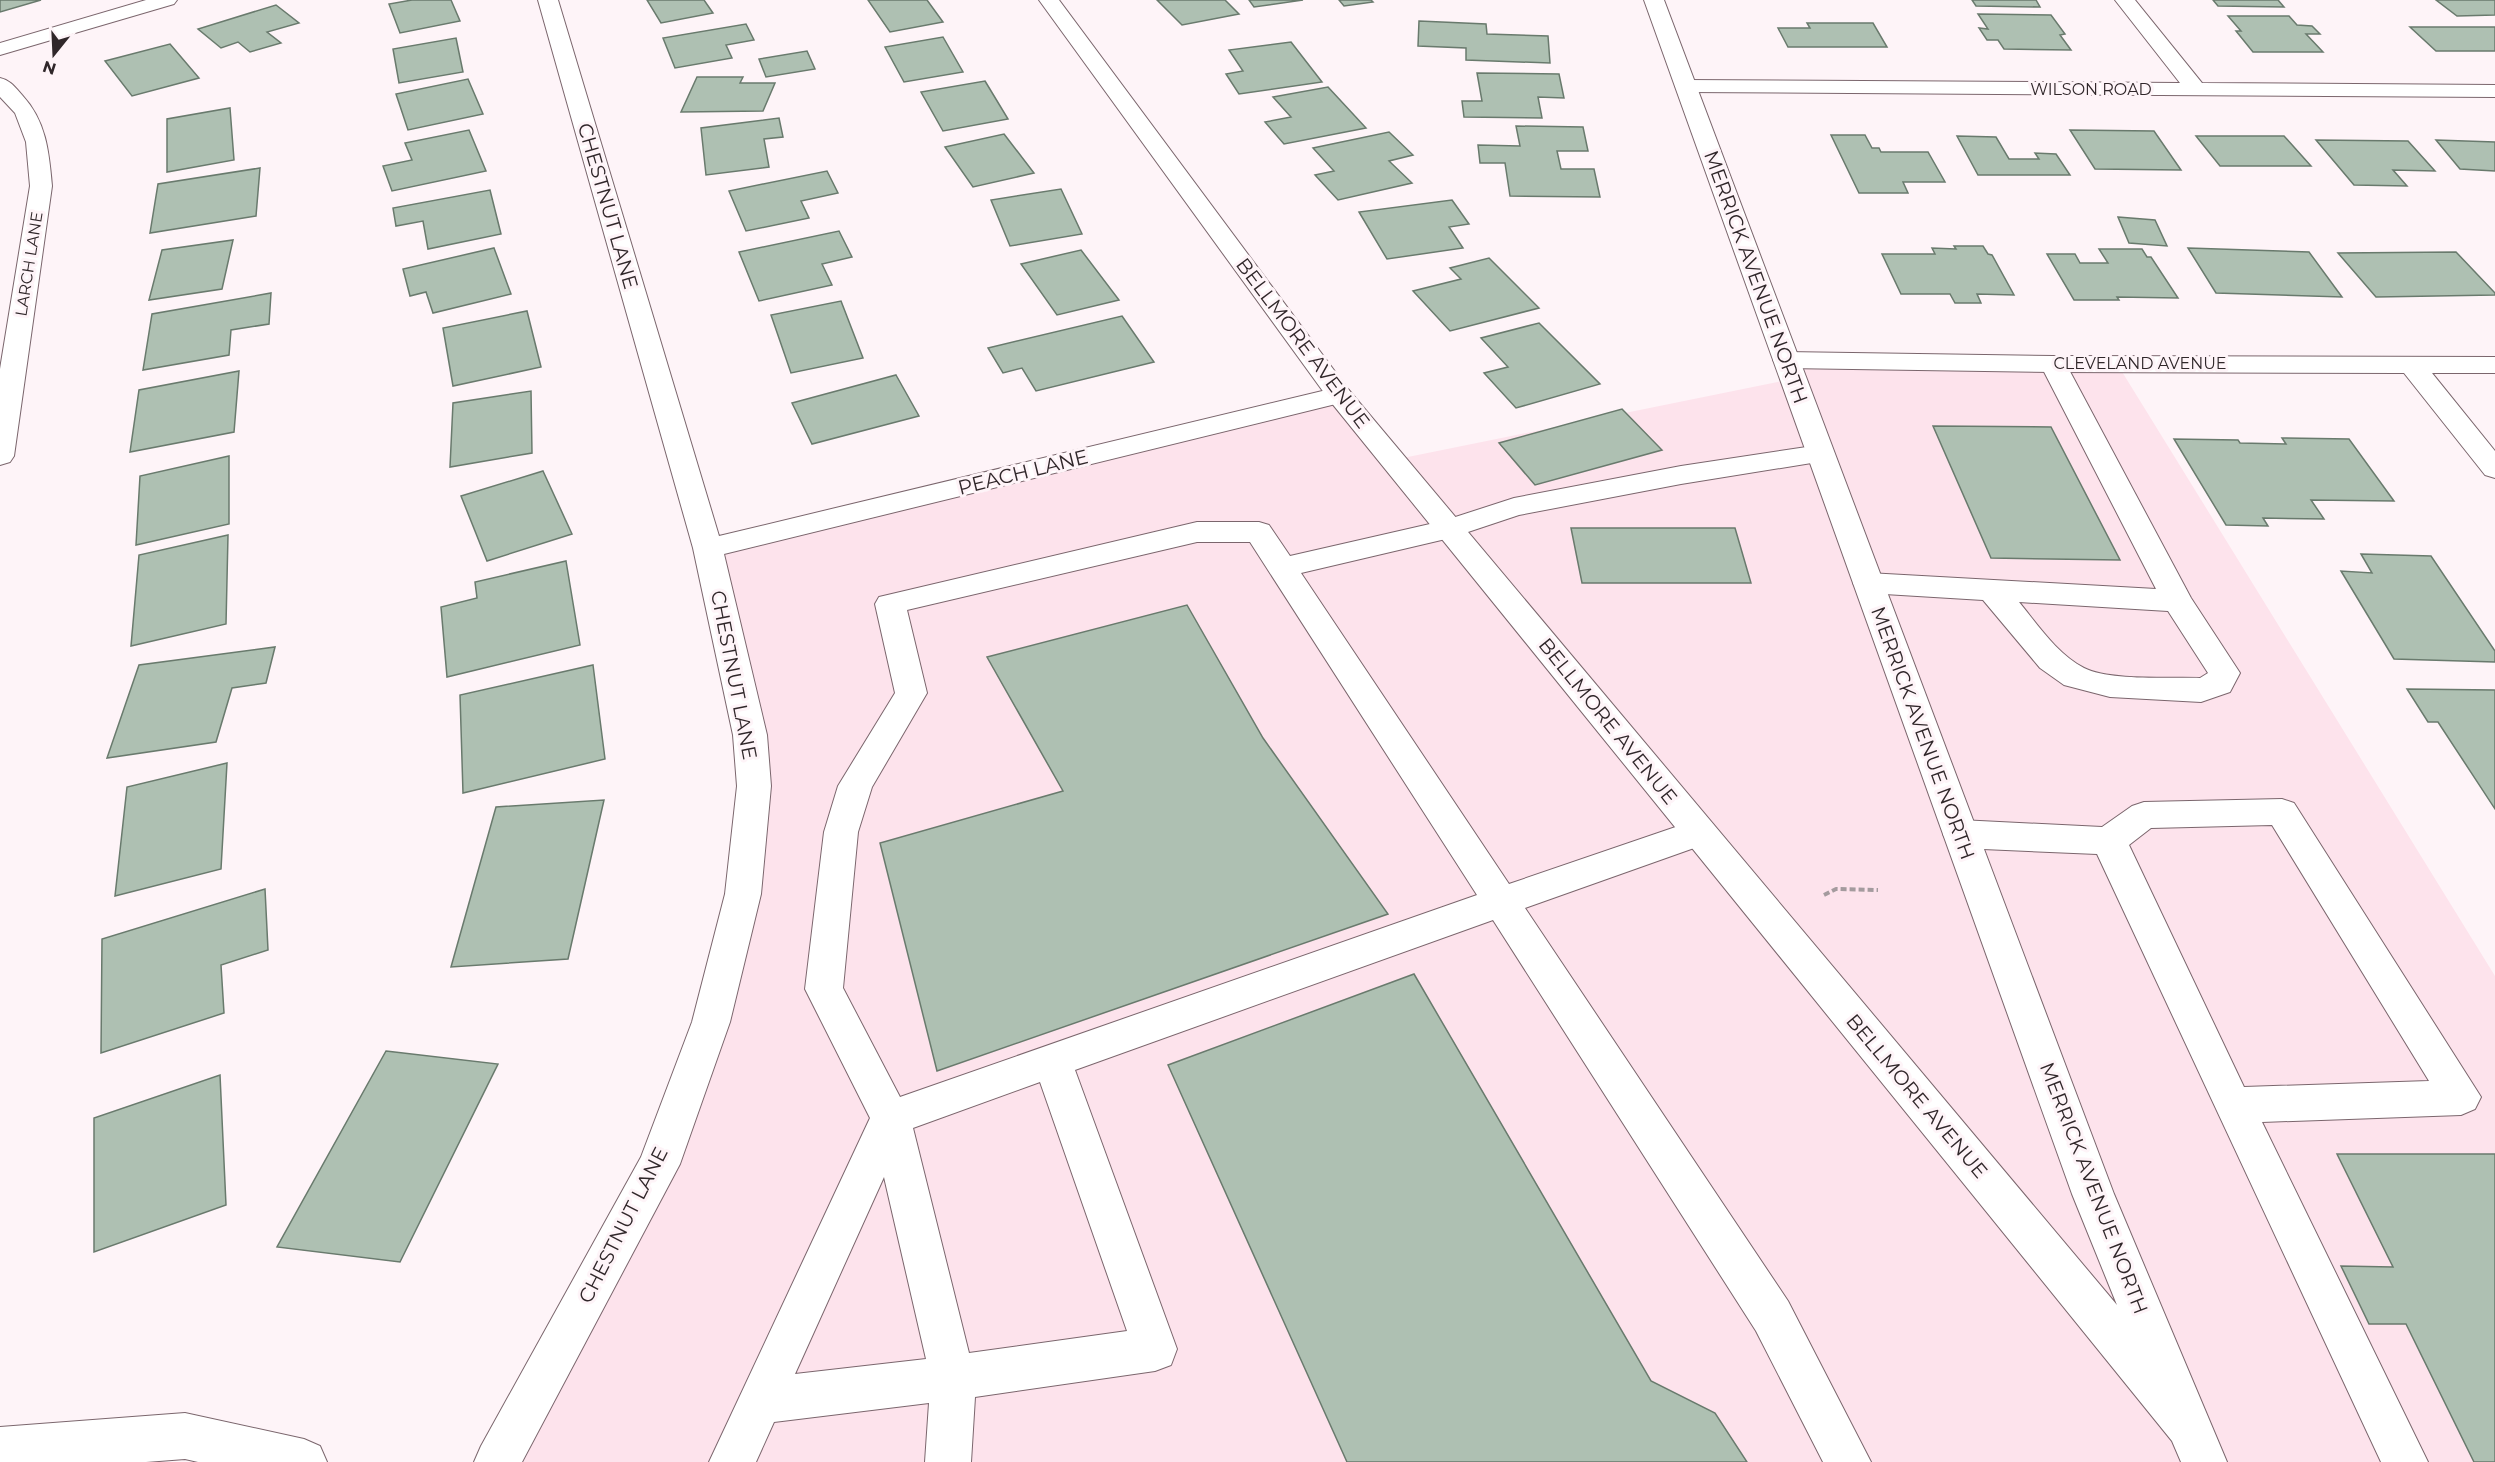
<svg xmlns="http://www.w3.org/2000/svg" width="2495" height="1462" viewBox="0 0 2495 1462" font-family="Montserrat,sans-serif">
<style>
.built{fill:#fde3ec}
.building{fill:#aec0b2;stroke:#697a6d;stroke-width:1.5}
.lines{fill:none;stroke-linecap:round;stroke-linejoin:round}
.lane-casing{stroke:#7b666d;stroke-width:2}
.street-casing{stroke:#7b666d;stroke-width:2}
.secondary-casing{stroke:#7b666d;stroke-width:2}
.path{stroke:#a49b9e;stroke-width:4;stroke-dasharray:6 3;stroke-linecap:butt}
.lane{fill:#fff;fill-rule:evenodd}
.street{fill:#fff;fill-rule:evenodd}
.secondary{fill:#fff;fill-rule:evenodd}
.labels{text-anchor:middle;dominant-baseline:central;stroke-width:6;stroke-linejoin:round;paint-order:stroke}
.far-street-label{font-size:16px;fill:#30272a;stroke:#fef4f8}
.street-label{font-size:20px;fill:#30272a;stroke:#fef4f8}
</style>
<rect width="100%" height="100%" fill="#fef4f8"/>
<!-- built -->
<polygon class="built" points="1786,360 2116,362 2495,976 2495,1462 497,1462 659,1164 754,786 708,548 1339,395 1393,460 1792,379"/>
<!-- building -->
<g class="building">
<polygon points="0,0 41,0 0,12"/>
<polygon points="412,0 451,0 460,21 400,33 389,4"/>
<polygon points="647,0 704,0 713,13 661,23"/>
<polygon points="868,0 927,0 943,22 890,32"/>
<polygon points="1157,0 1225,0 1239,14 1182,25"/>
<polygon points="1249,0 1303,0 1254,7"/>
<polygon points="1339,0 1371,0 1373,2 1344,6"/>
<polygon points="1972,0 2036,0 2040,7 1976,6"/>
<polygon points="2213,0 2278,0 2284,7 2218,6"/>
<polygon points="2436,0 2495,0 2495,15 2457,16"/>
<polygon points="276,5 299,23 267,32 281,43 250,52 238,42 221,48 198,29"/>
<polygon points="1978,14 2051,15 2065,34 2060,35 2071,50 2004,49 1998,40 1987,40 1979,28 1988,29"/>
<polygon points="2228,16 2289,16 2297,25 2312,26 2320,34 2306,34 2323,52 2253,52 2236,31 2241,31"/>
<polygon points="1419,21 1486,24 1487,34 1548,36 1550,63 1466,60 1466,48 1418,46"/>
<polygon points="1807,23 1873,23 1887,47 1788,47 1778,28 1810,28"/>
<polygon points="746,24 754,40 726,45 732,58 675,68 663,38"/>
<polygon points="2410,27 2495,27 2495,51 2436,51"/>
<polygon points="943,37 963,72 904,82 885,47"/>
<polygon points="456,38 463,72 399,83 393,49"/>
<polygon points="1291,42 1322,82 1239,94 1226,74 1243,71 1229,50"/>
<polygon points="170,44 199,78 132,96 105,61"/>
<polygon points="807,51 815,69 766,77 759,59"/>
<polygon points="1477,73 1559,74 1564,98 1538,97 1542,118 1464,117 1462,101 1482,101"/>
<polygon points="697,77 743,77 740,83 775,83 763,111 681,112"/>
<polygon points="468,79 483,114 408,130 396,94"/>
<polygon points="985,81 1008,119 943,131 921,92"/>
<polygon points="1328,87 1366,128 1284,144 1265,122 1291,117 1273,97"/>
<polygon points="230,108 234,160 167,172 167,119"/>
<polygon points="779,118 783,137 764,139 769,167 706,175 701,128"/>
<polygon points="1516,126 1583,127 1588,151 1557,151 1561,169 1594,169 1600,197 1510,196 1505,163 1480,163 1478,145 1520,146"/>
<polygon points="469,130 486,171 392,191 383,166 412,160 405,143"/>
<polygon points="2070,130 2154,131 2181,170 2095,169"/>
<polygon points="1389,132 1413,155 1389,161 1412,183 1338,200 1315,175 1334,171 1313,148"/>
<polygon points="1004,134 1034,173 973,187 945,147"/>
<polygon points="1831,135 1865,135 1872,148 1879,148 1881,152 1928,152 1945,182 1903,182 1908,193 1859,193"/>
<polygon points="1957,136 1996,137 2009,159 2039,159 2035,153 2056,154 2070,175 1978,175"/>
<polygon points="2196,136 2284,136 2311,166 2220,166"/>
<polygon points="2316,140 2408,141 2435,171 2393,170 2407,186 2354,185"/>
<polygon points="2436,140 2495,142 2495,171 2460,169"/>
<polygon points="260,168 256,216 150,233 158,184"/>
<polygon points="827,171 838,193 801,201 809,218 746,231 729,191"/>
<polygon points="1061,189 1082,234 1010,246 991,200"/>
<polygon points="490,190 501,234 428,249 423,221 396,226 393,208"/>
<polygon points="1452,200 1469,224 1449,227 1463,248 1387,259 1359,212"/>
<polygon points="2118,217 2155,220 2167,246 2129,243"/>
<polygon points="839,231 852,257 822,264 832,285 759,301 739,252"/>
<polygon points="233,240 222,289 149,300 162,250"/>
<polygon points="1954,246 1983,246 1988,254 1992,255 2014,295 1977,294 1981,303 1955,303 1950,294 1901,294 1882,254 1935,254 1932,248 1956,249"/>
<polygon points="494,248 511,294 433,313 426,292 410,296 403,269"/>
<polygon points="2188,248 2309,252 2342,297 2216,293"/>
<polygon points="2099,249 2142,249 2147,257 2151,257 2178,298 2117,297 2119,300 2074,300 2047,254 2075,254 2080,263 2108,263"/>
<polygon points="1081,250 1119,300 1057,315 1021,264"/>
<polygon points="2456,252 2495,293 2495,295 2376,297 2338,253"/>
<polygon points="1489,258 1539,308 1450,331 1413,291 1461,279 1450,268"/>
<polygon points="271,293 269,324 231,330 229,355 143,370 152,314"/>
<polygon points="841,301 863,358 791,373 771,315"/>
<polygon points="527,311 541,367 453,386 443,328"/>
<polygon points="1122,316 1154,362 1036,391 1022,368 1003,373 988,348"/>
<polygon points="1539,323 1600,384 1516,408 1484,373 1508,367 1481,338"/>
<polygon points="239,371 234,432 130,452 139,390"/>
<polygon points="896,375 919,416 812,444 792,403"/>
<polygon points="531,391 532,453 450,467 453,403"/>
<polygon points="1622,409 1662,450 1535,485 1499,443"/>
<polygon points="1933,426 2051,427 2120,560 1991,558"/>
<polygon points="2282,438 2349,439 2394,501 2311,500 2324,519 2263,518 2268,526 2226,525 2174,439 2238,440 2240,443 2286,444"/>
<polygon points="229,456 229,524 136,545 140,476"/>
<polygon points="543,471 572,534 487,561 461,496"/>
<polygon points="1571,528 1735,528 1751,583 1582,583"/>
<polygon points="228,535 226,624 131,646 139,555"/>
<polygon points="2361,554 2431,556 2495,651 2495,662 2394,659 2341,571 2372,573"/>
<polygon points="566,561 580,645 447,677 441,607 477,598 475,582"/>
<polygon points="1187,605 1263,738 1388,914 937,1071 880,843 1063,791 987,657"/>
<polygon points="275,647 266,683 232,688 216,742 107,758 139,665"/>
<polygon points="593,665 605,759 463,793 460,695"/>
<polygon points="2407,689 2495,690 2495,809 2438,722 2428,722"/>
<polygon points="227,763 221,869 115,896 127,787"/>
<polygon points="604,800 568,959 451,967 496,807"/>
<polygon points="265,889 268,950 221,965 224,1013 101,1053 102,939"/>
<polygon points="1414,974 1651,1381 1715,1413 1747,1462 1347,1462 1168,1065"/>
<polygon points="386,1051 498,1064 400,1262 277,1247"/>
<polygon points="220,1075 226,1205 94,1252 94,1118"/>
<polygon points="2337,1154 2495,1154 2495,1462 2474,1462 2406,1324 2369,1324 2341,1266 2393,1267"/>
</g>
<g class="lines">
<!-- lane casing -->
<g class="lane-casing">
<g id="lane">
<path d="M2053 356 2062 358 2066 364 2191 598 2240 673 2230 692 2201 702 2110 697 2064 685 2040 668 1983 600 1868 593 1857 590 1853 583 1857 576 1868 573 2156 589 2040 364 2044 358ZM2019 602 2168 611 2208 673 2200 678C2170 677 2109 681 2084 668 2057 654 2038 625 2019 602Z"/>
<path d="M1820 445 1830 448 1834 454 1830 460 1681 484 1519 515 1450 538 1301 573 1509 884 1699 819 1711 822 1716 832 1711 842 1525 908 1788 1301 1871 1462H1823L1756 1331 1493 920 1075 1070 1177 1349 1171 1365 1155 1371 975 1397 971 1462H925L929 1403 774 1422 756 1462H709L870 1118 805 989 824 832 838 786 895 693 875 604 879 597 1197 522H1259L1269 525 1290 556 1443 521 1514 498 1681 466ZM1197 542H1250L1477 895 900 1097 843 988 858 832 872 787 927 693 907 610ZM1040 1082 1127 1331 969 1353 913 1128ZM884 1177 926 1359 795 1374Z"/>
<path d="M2282 799 2294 803 2481 1097 2475 1109 2461 1115 2262 1122 2428 1462H2381L2097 854 1960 848 1948 844 1943 834 1948 824 1960 820 2102 827 2132 806 2144 802ZM2272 825 2429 1081 2244 1087 2129 845 2151 828Z"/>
</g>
</g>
<!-- street casing -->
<g class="street-casing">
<g id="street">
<polygon points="146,0 177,0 174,4 0,55 0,43"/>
<polygon points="538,0 558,0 719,536 1339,387 1348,389 1352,395 1348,401 724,554 767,735 771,786 761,894 730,1022 680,1164 522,1462 474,1462 481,1446 641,1157 692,1022 725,894 737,786 733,735 693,548"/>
<polygon points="2115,0 2135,0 2202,83 2495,85 2495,97 1686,92 1679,90 1675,86 1679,82 1686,80 2180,83"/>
<path d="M0 78C10 80 15 87 22 95 46 121 49 151 52 186L14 456 10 462 0 465V369L30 186 26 142 15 113 0 97Z"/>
<polygon points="1786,352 2053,356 2495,357 2495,373 2432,373 2495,451 2495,478 2485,475 2404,373 2053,372 1786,368 1777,366 1773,360 1777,354"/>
<polygon points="185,1413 304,1439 320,1446 327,1462 198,1462 185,1459 146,1462 0,1462 0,1427"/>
</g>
</g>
<!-- secondary casing -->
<g class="secondary-casing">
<polygon id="secondary" points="1039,0 1059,0 1348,389 2117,1305 2072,1194 1644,0 1664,0 2114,1194 2227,1462 2181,1462 2172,1441 1330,401"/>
</g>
<!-- path -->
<polyline class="path" points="1824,895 1836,889 1878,890"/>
<!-- lane -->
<use href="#lane" class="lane"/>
<!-- street -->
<use href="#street" class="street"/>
<!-- secondary -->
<use href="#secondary" class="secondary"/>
</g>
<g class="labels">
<!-- far-street labels -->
<g class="far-street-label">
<text x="2091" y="89">WILSON ROAD</text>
<text transform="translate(29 264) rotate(-81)">LARCH LANE</text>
<text x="2140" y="363">CLEVELAND AVENUE</text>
</g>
<!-- street labels -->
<g class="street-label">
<text transform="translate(608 206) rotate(74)">CHESTNUT LANE</text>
<text transform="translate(1756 277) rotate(70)">MERRICK AVENUE NORTH</text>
<text transform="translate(1303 343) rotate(53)">BELLMORE AVENUE</text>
<text transform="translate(1023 472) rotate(-14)">PEACH LANE</text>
<text transform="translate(734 675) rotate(79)">CHESTNUT LANE</text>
<text transform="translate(1608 721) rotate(51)">BELLMORE AVENUE</text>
<text transform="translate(1923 733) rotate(70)">MERRICK AVENUE NORTH</text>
<text transform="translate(1917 1096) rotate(50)">BELLMORE AVENUE</text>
<text transform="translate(2094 1188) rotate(69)">MERRICK AVENUE NORTH</text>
<text transform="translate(623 1225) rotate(-63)">CHESTNUT LANE</text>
</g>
</g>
<!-- north arrow -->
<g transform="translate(54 54) rotate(198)" stroke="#fef4f8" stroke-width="4.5" paint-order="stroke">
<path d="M0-4.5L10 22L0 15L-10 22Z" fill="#30272a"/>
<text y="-9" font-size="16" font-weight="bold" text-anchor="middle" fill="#30272a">N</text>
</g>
</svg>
